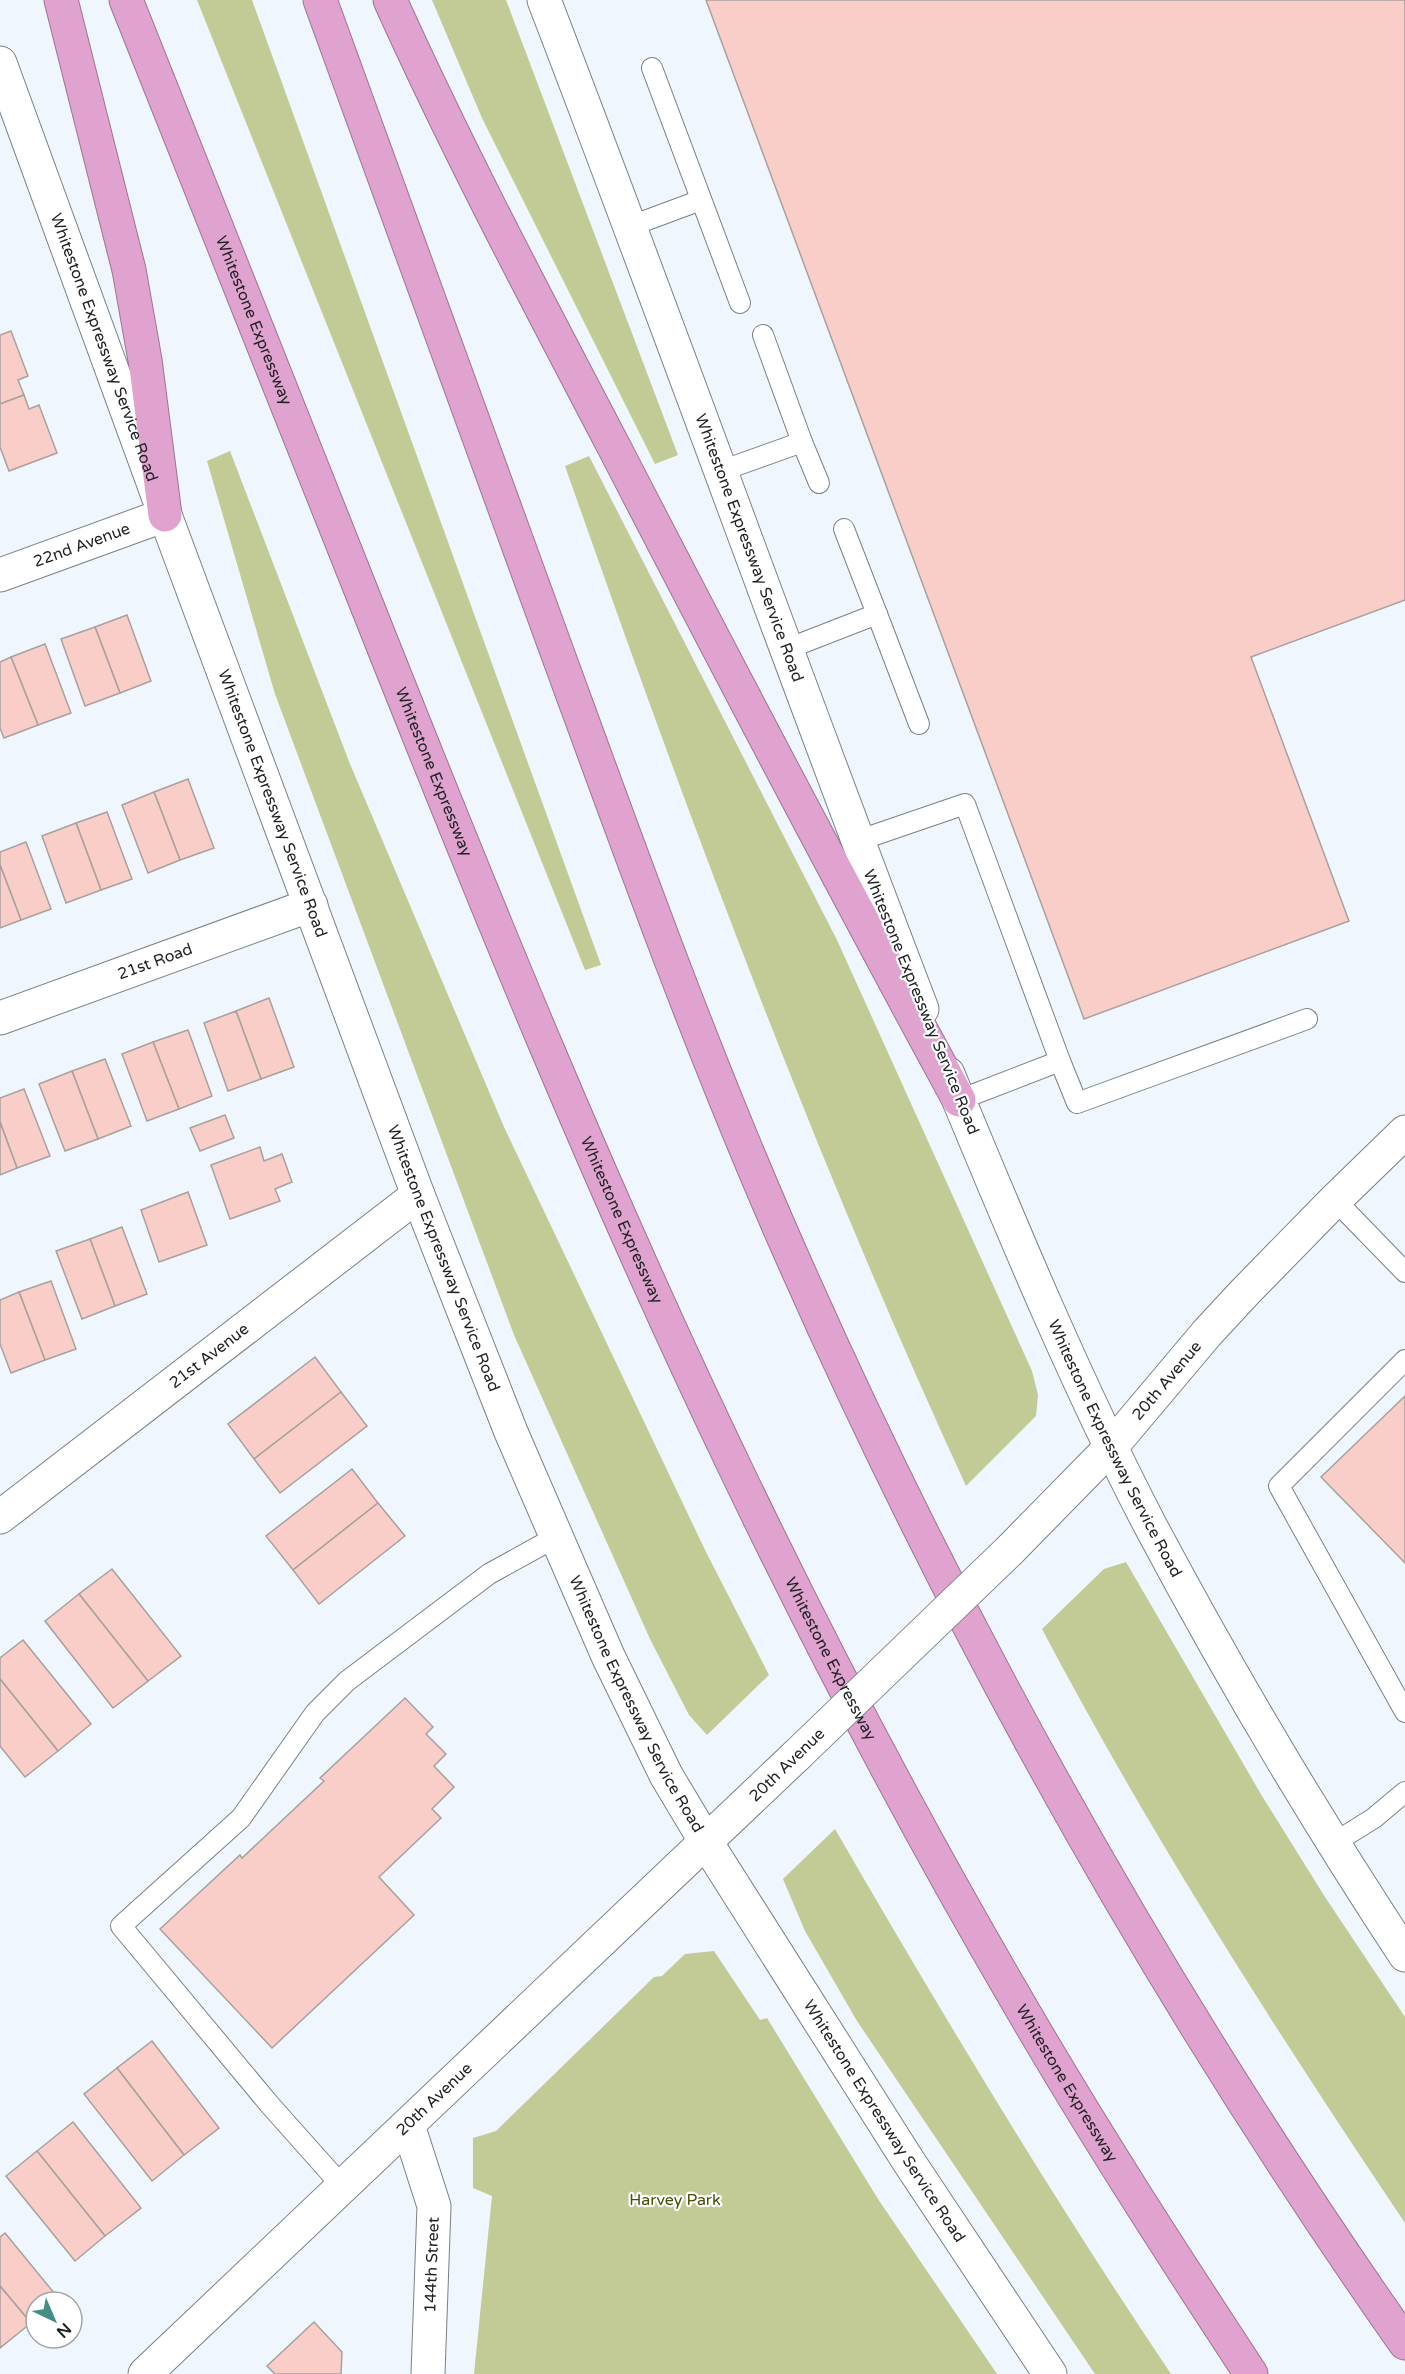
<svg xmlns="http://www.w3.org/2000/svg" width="1405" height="2374" viewBox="0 0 1405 2374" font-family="'Varela Round',sans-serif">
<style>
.green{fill:#c2ca96}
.building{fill:#f9cec9;stroke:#a9a09e;stroke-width:1.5}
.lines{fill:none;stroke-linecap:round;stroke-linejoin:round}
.lane-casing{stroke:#7a8086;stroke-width:22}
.street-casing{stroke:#7a8086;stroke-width:35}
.secondary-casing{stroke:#7a8086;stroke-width:35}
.highway-casing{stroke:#9c7593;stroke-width:35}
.lane{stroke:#fff;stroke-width:20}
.street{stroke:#fff;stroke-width:33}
.secondary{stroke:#fff;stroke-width:33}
.highway{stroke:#e0a2cf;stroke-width:33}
.secondary-bridge-casing{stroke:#7a8086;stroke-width:35;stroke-linecap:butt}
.secondary-bridge{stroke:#fff;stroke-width:33}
.labels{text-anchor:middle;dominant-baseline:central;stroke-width:4.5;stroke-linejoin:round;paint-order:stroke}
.street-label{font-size:16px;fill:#1e2123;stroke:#fff}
.park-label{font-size:16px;fill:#484e03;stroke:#fff}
</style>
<rect width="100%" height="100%" fill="#eff6fd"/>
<!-- green -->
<g class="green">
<polygon points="197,0 252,0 601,965 585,970"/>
<polygon points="432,0 506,0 678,455 655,464 482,118"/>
<polygon points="230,451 350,764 504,1127 705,1550 769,1675 707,1735 689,1715 650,1639 514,1335 275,694 207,461"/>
<path d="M589 456 837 940 1032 1371 1038 1395 1036 1416 966 1486C813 1154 686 811 565 466Z"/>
<path d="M1126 1562 1262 1796 1325 1897 1405 2017V2223C1276 2031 1150 1834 1042 1629L1104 1569Z"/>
<path d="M835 1829C942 2014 1052 2197 1171 2374H1095L857 2021 805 1931 783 1879Z"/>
<polygon points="714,1951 760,2020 767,2018 878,2199 997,2374 474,2374 492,2196 473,2188 473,2138 496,2131 654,1977 662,1976 685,1954"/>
</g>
<!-- building -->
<g class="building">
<polygon points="706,0 1405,0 1405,600 1251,657 1349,921 1084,1019"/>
<polygon points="11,331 28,376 18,380 24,395 0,404 0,335"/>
<polygon points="24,395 29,409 39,405 57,453 9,471 0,447 0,404"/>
<polygon points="127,615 151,681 120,693 95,627"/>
<polygon points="95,627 120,693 85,706 61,639"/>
<polygon points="45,644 71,713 38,725 11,657"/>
<polygon points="11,657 38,725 4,738 0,728 0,662"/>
<polygon points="188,779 214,848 180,860 154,792"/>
<polygon points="154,792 180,860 148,873 122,805"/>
<polygon points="107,812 132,879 101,890 76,823"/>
<polygon points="76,823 101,890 66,903 42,836"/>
<polygon points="26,842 51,909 21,920 0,865 0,852"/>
<polygon points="0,865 21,920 0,928"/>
<polygon points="269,998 294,1067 261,1079 236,1011"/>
<polygon points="236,1011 261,1079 228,1091 204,1023"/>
<polygon points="188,1030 212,1096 179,1109 153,1042"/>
<polygon points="153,1042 179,1109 147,1121 122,1054"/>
<polygon points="105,1059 131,1126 98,1139 72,1071"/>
<polygon points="72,1071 98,1139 65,1151 39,1084"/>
<polygon points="24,1089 50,1156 17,1168 0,1122 0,1098"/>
<polygon points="225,1115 234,1138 200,1151 190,1128"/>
<polygon points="0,1122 17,1168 0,1175"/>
<polygon points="260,1147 264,1161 282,1154 292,1182 275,1189 280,1201 230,1219 211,1165"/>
<polygon points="188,1192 207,1245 159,1262 141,1210"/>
<polygon points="122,1227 147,1294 115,1306 90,1239"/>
<polygon points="90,1239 115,1306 82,1319 56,1251"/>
<polygon points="51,1281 76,1349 45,1360 19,1292"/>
<polygon points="19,1292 45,1360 11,1373 0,1344 0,1300"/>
<polygon points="315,1357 341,1392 254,1459 228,1424"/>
<polygon points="341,1392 367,1426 280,1493 254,1459"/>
<polygon points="1405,1396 1405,1563 1321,1477"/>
<polygon points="352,1469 378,1503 293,1570 266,1536"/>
<polygon points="378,1503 405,1536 319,1604 293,1570"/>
<polygon points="112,1569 181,1656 148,1681 79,1594"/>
<polygon points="79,1594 148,1681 113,1708 45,1621"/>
<polygon points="23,1640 91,1724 58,1751 0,1679 0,1658"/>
<polygon points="0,1679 58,1751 25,1777 0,1746"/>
<polygon points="405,1698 433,1727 426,1734 446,1754 434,1766 454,1787 432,1809 441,1818 379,1877 414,1915 272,2048 160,1929 240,1855 242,1858 324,1781 320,1778"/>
<polygon points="152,2041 219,2128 184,2155 117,2068"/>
<polygon points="117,2068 184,2155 152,2181 84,2094"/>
<polygon points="73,2122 141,2208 105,2236 37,2151"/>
<polygon points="37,2151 105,2236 75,2261 6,2176"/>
<polygon points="5,2233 59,2299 55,2302 36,2302 36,2318 31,2323 0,2286 0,2237"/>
<polygon points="0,2286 31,2323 0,2348"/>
<polygon points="314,2322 342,2352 341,2374 275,2374 267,2366"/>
</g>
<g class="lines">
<!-- lane casing -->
<g class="lane-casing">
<g id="lane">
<polyline points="652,68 740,303"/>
<polyline points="631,226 701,200"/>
<polyline points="802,442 819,483"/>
<polyline points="721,471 802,442 763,335"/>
<polyline points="877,614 919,724"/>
<polyline points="787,649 877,614 844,529"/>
<polyline points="857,841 965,804 1060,1061 959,1100"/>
<polyline points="1060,1061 1077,1103 1307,1019"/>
<polyline points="1335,1200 1405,1272"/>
<polyline points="1405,1360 1279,1486 1405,1712"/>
<polyline points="1334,1843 1374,1818 1405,1792"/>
<polyline points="343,2187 270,2105 121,1926 241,1818 315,1713 347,1681 489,1574 556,1537"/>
</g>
</g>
<!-- street casing -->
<g class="street-casing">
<g id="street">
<path id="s1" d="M0 575 165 515"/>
<path id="s2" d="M0 1018 311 905"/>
<path id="s3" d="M0 1517 418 1195"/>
<polyline points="408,2125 434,2206 428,2374"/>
</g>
</g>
<!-- secondary casing -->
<g class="secondary-casing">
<g id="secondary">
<path id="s4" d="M544 0C673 335 793 674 922 1009"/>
<path id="s5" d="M0 63 165 515 418 1195 511 1432 608 1656 666 1775 706 1842 909 2162 1050 2374"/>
<path id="s6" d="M948 1074C1011 1226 1074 1379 1150 1525 1228 1672 1313 1815 1405 1955"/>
<path id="s7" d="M1010 1550 1111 1447 1207 1333 1245 1292 1335 1200 1405 1132"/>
<path id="s8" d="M145 2374 797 1755"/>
</g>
</g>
<!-- highway casing -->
<g class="highway-casing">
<g id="highway">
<polyline points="61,0 129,270 145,360 165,515"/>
<path id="s9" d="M126 0C206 201 286 402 366 603 483 898 602 1192 740 1478 826 1657 919 1833 1019 2004 1092 2130 1171 2252 1251 2374"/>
<path d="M320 0C398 216 477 432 556 649 626 840 695 1033 776 1220 947 1614 1158 1991 1405 2343"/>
<path d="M390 0C458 151 536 298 613 445 726 664 841 883 959 1100"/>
</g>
</g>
<!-- lane -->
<use href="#lane" class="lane"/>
<!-- street -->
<use href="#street" class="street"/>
<!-- secondary -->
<use href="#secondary" class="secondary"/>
<!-- highway -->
<use href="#highway" class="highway"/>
<!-- secondary-bridge casing -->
<g class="secondary-bridge-casing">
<polyline id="secondary-bridge" points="797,1755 1010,1550"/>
</g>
<!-- secondary-bridge -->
<use href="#secondary-bridge" class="secondary-bridge"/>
</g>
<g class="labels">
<!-- street labels -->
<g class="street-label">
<text stroke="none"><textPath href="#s9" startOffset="345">Whitestone Expressway</textPath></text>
<text stroke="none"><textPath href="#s5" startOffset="303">Whitestone Expressway Service Road</textPath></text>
<text stroke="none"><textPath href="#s1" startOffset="87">22nd Avenue</textPath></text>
<text stroke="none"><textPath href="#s4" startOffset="585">Whitestone Expressway Service Road</textPath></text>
<text stroke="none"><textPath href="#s9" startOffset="831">Whitestone Expressway</textPath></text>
<text stroke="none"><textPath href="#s5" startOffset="789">Whitestone Expressway Service Road</textPath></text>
<text stroke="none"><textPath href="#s2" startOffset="165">21st Road</textPath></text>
<text transform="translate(921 1002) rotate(68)">Whitestone Expressway Service Road</text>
<text stroke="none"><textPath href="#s9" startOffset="1317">Whitestone Expressway</textPath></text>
<text stroke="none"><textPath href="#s5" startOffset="1275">Whitestone Expressway Service Road</textPath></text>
<text stroke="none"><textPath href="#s3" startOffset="264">21st Avenue</textPath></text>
<text stroke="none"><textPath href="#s7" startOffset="231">20th Avenue</textPath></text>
<text stroke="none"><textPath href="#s6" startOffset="410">Whitestone Expressway Service Road</textPath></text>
<text stroke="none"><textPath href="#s9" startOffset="1803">Whitestone Expressway</textPath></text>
<text stroke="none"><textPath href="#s5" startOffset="1761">Whitestone Expressway Service Road</textPath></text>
<text transform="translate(787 1765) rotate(-44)">20th Avenue</text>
<text stroke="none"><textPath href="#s9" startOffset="2289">Whitestone Expressway</textPath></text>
<text stroke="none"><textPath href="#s8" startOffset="399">20th Avenue</textPath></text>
<text stroke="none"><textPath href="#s5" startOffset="2247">Whitestone Expressway Service Road</textPath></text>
<text transform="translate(432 2265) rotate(-88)">144th Street</text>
</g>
<!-- park labels -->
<g class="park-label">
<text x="675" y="2200">Harvey Park</text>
</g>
</g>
<!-- north arrow -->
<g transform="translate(54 2320) rotate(136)"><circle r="28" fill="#ffffff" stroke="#a5a6a7" stroke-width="1.5"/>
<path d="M0-4.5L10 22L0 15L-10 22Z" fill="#468d86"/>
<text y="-9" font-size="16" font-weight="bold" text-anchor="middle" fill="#1e2123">N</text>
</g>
</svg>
